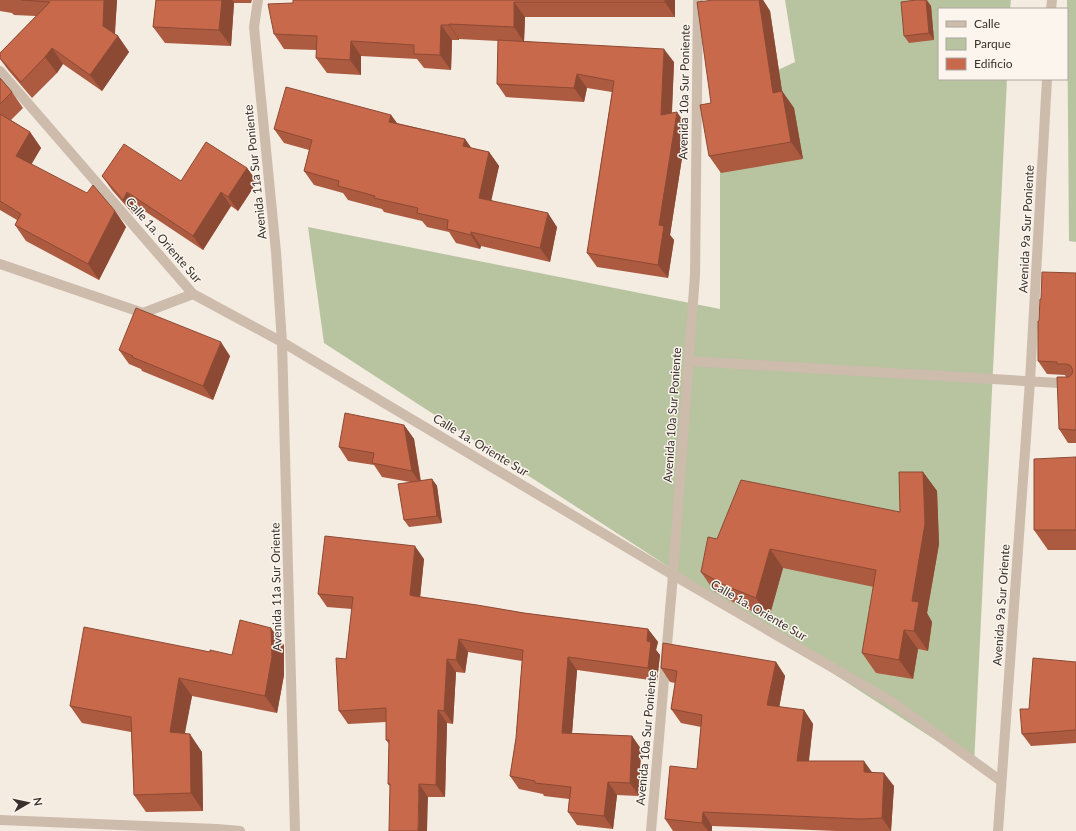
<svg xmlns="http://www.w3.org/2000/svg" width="1076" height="831" viewBox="0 0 1076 831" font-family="Lato,sans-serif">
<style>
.green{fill:#b8c4a0}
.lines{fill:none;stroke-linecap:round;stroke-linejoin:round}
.minor{stroke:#cdbbac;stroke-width:10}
.wall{fill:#ac5a40}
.shaded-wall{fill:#8c4a34}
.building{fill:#c8694b;stroke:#8c4a34}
.labels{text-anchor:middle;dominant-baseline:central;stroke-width:3;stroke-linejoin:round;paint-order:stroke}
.street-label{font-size:12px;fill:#3b302b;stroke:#fbf5ee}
</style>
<rect width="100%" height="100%" fill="#f4ebe1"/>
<!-- green -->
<g class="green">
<polygon points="785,0 1011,0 1010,9 939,9 939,79 1007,79 974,765 324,343 308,227 720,309 720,97 795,62"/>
<polygon points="1067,0 1076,0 1076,242 1069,241"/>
</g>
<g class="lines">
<!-- minor -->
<g class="minor">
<polyline points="258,0 254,27 276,252 282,342 295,831"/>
<polyline points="1051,9 1052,0"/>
<polyline points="0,71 193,294 282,342 673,575 892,702 1001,781"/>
<polyline points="0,264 143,313 193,294"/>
<polyline points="689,361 1076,384"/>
<polyline points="0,820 217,829 240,831"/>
<polyline points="651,831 673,575 695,275 698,0"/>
<polyline points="998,831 1030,381 1047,79"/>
</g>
</g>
<!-- wall -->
<g class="wall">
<polygon points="0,0 117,0 115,34 118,36 129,52 102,91 63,64 57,73 32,98 9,71 0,59 0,53 36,16 14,15 12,13 0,11"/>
<polygon points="156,0 252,0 251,3 234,3 231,46 165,43 153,27"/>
<polygon points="675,0 675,17 525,17 524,41 674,62 672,113 687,126 670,235 674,240 668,278 597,267 587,253 612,92 587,88 584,102 506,97 497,84 498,41 459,39 459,40 452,40 451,70 424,68 417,59 361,56 361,75 327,73 316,58 316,50 284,49 274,34 293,3"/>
<polygon points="714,0 763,0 770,11 782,91 794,108 803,159 721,173 709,156 711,103"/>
<polygon points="916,0 927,0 931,6 934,40 909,43 904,36"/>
<polygon points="0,78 12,92 23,108 11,120 30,132 41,148 31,164 115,211 126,227 99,280 26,241 15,225 17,220 0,210"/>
<polygon points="391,115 397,123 465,139 471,148 489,152 499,166 491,200 557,227 550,262 481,246 480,249 456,243 449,232 427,227 422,221 384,212 382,209 348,200 343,193 314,185 304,171 309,150 284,143 274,129"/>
<polygon points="247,168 257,182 238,211 231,206 203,250 137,206 133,214 112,190 102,176 181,181"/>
<polygon points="1076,273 1076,443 1068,443 1059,429 1066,377 1065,375 1047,374 1038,361 1041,299"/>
<polygon points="119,350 230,356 213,400 142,371 141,369 129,364"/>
<polygon points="404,425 414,439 421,481 432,479 437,486 442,523 409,527 404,520 410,482 382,477 374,465 348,461 339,447"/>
<polygon points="1076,457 1076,550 1048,550 1034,530"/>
<polygon points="923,472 937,491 939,544 927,613 932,622 928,651 918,649 913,679 876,673 862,653 874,587 783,568 769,618 738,605 714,591 701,572 717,539 900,512"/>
<polygon points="424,559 420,597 524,613 648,629 658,642 656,650 660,655 657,681 577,670 572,733 632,736 641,749 639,796 617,795 613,829 577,825 568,812 569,799 544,796 543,794 519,789 510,776 516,738 522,661 468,652 465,673 456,672 453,724 447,723 445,797 428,797 390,786 388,784 389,744 386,740 386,722 348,724 339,711 346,659 352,609 327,607 318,594"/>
<polygon points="284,645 284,675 277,713 192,696 184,734 202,752 203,811 146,812 134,795 131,732 82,723 70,706 210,652 232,655"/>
<polygon points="776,662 785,676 779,707 804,710 813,724 809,761 872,772 894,786 891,831 837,831 712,826 712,831 673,831 665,819 697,769 701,727 681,723 671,709 675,683 670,682 661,668"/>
<polygon points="1076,662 1076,743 1031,746 1022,734 1029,709"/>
</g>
<!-- shaded-wall -->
<g class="shaded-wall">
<polygon points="104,0 117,0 114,42 103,26"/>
<polygon points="222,0 232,0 234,3 231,46 219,30"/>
<polygon points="665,0 675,0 675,17 665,2"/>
<polygon points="759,0 763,0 770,11 782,91 794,108 803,159 791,142 773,93"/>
<polygon points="926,0 931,6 934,40 929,33"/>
<polygon points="514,2 525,17 524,42 514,27"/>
<polygon points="449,24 459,39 459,40 449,25"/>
<polygon points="441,25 452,40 451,70 440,55"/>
<polygon points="118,36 129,52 102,91 90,75"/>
<polygon points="351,41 361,56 361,75 350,60"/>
<polygon points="52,48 63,64 57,73 45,57"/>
<polygon points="664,49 674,62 671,129 661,115"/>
<polygon points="577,74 587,88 584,102 574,88"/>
<polygon points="677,112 687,126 670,235 674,240 668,278 658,265 659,225"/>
<polygon points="391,115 401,129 389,122"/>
<polygon points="30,132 41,148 27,172 16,156"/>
<polygon points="465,139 475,153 463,146"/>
<polygon points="489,152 499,166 489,211 479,198"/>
<polygon points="247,168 257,182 238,211 228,197"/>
<polygon points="127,192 137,206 133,214 123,200"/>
<polygon points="221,192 231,206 203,250 193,236"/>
<polygon points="115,211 126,227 99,280 88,264"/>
<polygon points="548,213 557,227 550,262 540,248"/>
<polygon points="471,232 481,246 480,249 471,235"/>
<polygon points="221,342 230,356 213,400 203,386"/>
<polygon points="404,425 414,439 421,485 412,471"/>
<polygon points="923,472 937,491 939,544 927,613 932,622 928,651 914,631 912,601"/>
<polygon points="432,479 437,486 442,523 437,516"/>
<polygon points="415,546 424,559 419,608 410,595"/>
<polygon points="770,549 783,568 769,618 756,598"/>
<polygon points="271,628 284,645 284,675 277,713 265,696"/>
<polygon points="648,629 658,642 656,650 660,655 657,681 648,668 647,641"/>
<polygon points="904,630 918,649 913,679 899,660"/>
<polygon points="459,639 468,652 465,673 456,660"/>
<polygon points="568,657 577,670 571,746 562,733"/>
<polygon points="447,659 456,672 453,724 444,711"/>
<polygon points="776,662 785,676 777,719 767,705"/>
<polygon points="179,678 192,696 182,749 170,732"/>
<polygon points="438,710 447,723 445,797 436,785"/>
<polygon points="804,710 813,724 807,774 797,761"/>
<polygon points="190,734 202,752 203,811 191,793"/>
<polygon points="632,736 641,749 639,796 630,783"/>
<polygon points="864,761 874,775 864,772"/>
<polygon points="884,773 894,786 891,831 882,818"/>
<polygon points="608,782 617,795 613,829 604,816"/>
<polygon points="419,784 428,797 427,831 418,831"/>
<polygon points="703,812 712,826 712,831 708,831 702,823"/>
</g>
<!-- building -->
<g class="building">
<polygon points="21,0 104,0 103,26 118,36 90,75 52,48 45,57 21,82 0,58 0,53 50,2"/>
<polygon points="156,0 222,0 219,30 153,27"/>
<polygon points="293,0 665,0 665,2 514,2 514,27 449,24 449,25 441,25 440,55 414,54 414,45 351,41 350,60 316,58 317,36 274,34 268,4 293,3"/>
<polygon points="714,0 759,0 773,93 782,91 791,142 709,156 700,105 711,103 697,2"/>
<polygon points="916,0 926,0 929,33 904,36 901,2"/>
<polygon points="498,40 664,49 661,115 677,112 659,225 664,226 658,265 587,253 614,81 577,74 574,88 497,84"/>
<polygon points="0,78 12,92 0,104"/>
<polygon points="286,87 391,115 389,122 465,139 463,146 489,152 479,198 548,213 540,248 471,232 471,235 447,229 448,220 417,213 418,208 374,198 375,196 338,186 339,181 304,171 312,140 274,129"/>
<polygon points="0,114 30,132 16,156 87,193 93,185 115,211 88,264 15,225 21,214 0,201"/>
<polygon points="206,142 247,168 228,197 221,192 193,236 127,192 123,200 102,176 124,144 181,181"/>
<polygon points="1042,272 1076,273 1076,430 1059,429 1057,377 1069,377 1072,374 1073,371 1071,366 1067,364 1057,364 1057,362 1038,361 1038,321 1039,321 1040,299 1041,299"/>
<polygon points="136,308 221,342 203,386 132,357 133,356 119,350"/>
<polygon points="345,413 404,425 412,471 372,463 374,453 339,447"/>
<polygon points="1076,457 1076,530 1034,530 1034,459"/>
<polygon points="899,472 923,472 925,524 912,601 919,602 914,631 904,630 899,660 862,653 876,570 770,549 756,598 724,585 701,572 708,537 717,539 741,480 900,512"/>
<polygon points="432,479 437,516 404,520 398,484"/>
<polygon points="325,536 415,546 410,595 414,596 477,605 524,613 648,629 647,641 651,642 648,668 568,657 562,733 632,736 630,783 608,782 604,816 568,812 571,787 535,783 535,781 510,776 516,738 523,650 459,639 456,660 447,659 444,711 438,710 436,785 419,784 418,831 389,831 390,784 388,784 389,740 386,740 386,708 339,711 336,658 346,659 353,597 318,594"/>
<polygon points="240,620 271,628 272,657 265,696 179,678 170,732 190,734 191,793 134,795 131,717 70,706 84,627 210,652 210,650 232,655"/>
<polygon points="663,643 776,662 767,705 804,710 797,761 864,761 864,772 884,773 882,818 861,819 703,812 702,823 665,819 670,766 697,769 702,715 671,709 677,671 661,668"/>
<polygon points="1033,658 1076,662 1076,730 1022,734 1020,709 1029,709"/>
</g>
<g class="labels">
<!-- street labels -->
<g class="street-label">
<text transform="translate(684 92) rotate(-89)">Avenida 10a Sur Poniente</text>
<text transform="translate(255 172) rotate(-96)">Avenida 11a Sur Poniente</text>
<text transform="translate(1026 229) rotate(-87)">Avenida 9a Sur Poniente</text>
<text transform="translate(164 240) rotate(49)">Calle 1a. Oriente Sur</text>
<text transform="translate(672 415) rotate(-86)">Avenida 10a Sur Poniente</text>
<text transform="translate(481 445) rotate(31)">Calle 1a. Oriente Sur</text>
<text transform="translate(276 587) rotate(-91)">Avenida 11a Sur Oriente</text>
<text transform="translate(1001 605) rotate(-86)">Avenida 9a Sur Oriente</text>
<text transform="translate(759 610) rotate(30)">Calle 1a. Oriente Sur</text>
<text transform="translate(646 738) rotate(-85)">Avenida 10a Sur Poniente</text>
</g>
</g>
<!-- legend -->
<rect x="938" y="8" width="130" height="72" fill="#fbf5ee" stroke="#aea6a0"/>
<rect x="946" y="21" width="20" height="6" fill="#cdbbac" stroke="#aea6a0"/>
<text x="974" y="28" font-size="12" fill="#3b302b">Calle</text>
<rect x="946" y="38" width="20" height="12" fill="#b8c4a0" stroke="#aea6a0"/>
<text x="974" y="48" font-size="12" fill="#3b302b">Parque</text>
<rect x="946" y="58" width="20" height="12" fill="#c8694b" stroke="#aea6a0"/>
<text x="974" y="68" font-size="12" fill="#3b302b">Edificio</text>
<!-- north arrow -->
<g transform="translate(28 803) rotate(81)" stroke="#fbf5ee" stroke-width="3" paint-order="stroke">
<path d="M0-3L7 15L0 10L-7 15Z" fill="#3b302b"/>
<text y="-6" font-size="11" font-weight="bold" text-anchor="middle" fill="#3b302b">N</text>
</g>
</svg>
